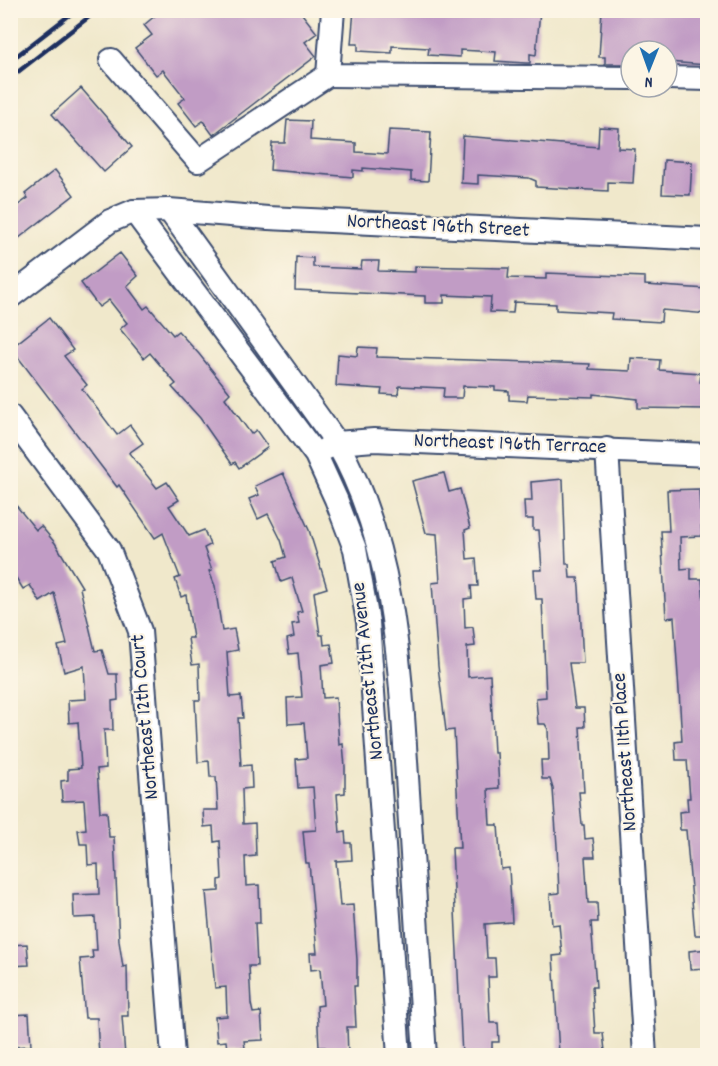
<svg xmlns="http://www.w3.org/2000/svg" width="718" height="1066" viewBox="0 0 718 1066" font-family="Dekko,sans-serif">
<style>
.building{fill:#c19cc5}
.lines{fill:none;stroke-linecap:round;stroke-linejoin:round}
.minor-casing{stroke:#3b4b6e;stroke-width:26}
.minor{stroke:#fff;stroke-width:22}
.rail{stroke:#1b2f5e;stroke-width:4.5}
.labels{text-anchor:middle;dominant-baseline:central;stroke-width:4.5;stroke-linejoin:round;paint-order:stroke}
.street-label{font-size:21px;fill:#1b2f5e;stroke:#fcf5e5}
</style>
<rect width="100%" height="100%" fill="#fcf5e5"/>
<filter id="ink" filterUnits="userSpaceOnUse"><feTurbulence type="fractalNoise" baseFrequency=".0167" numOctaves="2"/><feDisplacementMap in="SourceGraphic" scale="12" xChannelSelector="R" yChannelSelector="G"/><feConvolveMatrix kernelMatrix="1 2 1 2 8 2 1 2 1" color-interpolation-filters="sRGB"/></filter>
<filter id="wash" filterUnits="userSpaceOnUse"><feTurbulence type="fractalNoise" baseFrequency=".008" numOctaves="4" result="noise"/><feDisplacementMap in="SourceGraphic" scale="24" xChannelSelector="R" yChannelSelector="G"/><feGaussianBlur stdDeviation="1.35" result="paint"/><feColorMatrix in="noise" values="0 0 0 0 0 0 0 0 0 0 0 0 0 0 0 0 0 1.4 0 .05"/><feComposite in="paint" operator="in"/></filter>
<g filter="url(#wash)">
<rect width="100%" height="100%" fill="#f0e8cb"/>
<g id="blocks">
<!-- building -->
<g class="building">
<polygon points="162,10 299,10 317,33 305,42 316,56 213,135 203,121 196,126 178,103 185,98 163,70 156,75 135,48 152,35 144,25"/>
<polygon points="354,10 540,10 536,55 530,54 530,63 526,63 495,61 496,52 460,50 460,57 428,55 429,48 392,46 392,53 358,51 358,44 351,44"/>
<polygon points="602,10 708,10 708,65 667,62 667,51 631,51 631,64 605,64 605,57 599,57"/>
<polygon points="81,88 132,147 104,172 52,114"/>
<polygon points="287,120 311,121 310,140 356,143 356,152 387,154 389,130 431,132 428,181 411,180 411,172 363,168 363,171 353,170 353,177 270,170 272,143 285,143"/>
<polygon points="599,127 619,128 618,148 635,149 633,183 608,182 608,191 536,187 536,181 529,178 478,175 478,184 461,183 463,136 598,147"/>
<polygon points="664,160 692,162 690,195 662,194"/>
<polygon points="55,170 74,195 10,245 10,211 28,198 25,194"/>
<polygon points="120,253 138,276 127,286 144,309 148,306 173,335 178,331 199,354 230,393 225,398 251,434 256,430 268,447 239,468 235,462 232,464 200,418 172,387 176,384 150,353 144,358 120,329 127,323 109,300 99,307 81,283"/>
<polygon points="296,257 313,258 313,267 361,269 362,261 379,261 378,271 415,272 415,266 501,268 509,268 508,278 546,279 546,273 645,277 645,285 708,289 708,314 662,310 661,322 611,319 612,313 556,310 556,304 514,302 513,313 490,312 491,297 444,295 444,303 425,303 425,296 295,290"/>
<polygon points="49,318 73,350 64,356 87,385 82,389 117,435 130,425 143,443 129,453 157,488 167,482 179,500 169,506 189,536 204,530 210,545 204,548 212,570 209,571 215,586 222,631 234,629 238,650 227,652 230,697 241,696 243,718 238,718 241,766 251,765 252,788 242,789 243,824 255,823 256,856 245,857 246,886 259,885 260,923 255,923 257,966 249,966 251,1004 253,1013 261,1012 263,1040 244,1041 245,1048 227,1049 226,1041 217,1042 215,1017 227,1016 226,987 215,988 206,892 219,891 219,880 222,879 220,841 214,842 213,826 204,827 203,810 218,810 216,777 210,777 209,761 198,762 195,700 200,700 199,664 192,665 188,638 193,638 186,595 181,597 175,579 180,577 163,533 155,538 119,485 117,487 11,348"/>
<polygon points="358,347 377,348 376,357 590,364 589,369 630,371 631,358 660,360 659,370 701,373 700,382 708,383 708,409 638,408 638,399 593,394 593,397 528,395 527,401 509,400 509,391 495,390 495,387 463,386 462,398 443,398 444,388 399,386 398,395 381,394 382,389 336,386 338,354 357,356"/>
<polygon points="283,473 309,530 327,588 314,592 320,635 323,635 324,645 331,644 334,663 321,665 323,698 336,697 339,745 343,744 345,767 345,793 337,794 340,833 345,832 346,843 351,843 352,860 336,861 340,906 353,905 357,960 357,986 354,986 356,1027 347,1027 348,1055 326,1056 325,1047 319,1047 317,1006 323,1005 320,969 311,970 310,953 317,953 309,863 306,863 303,831 316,830 313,787 298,788 296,759 307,758 304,723 288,724 287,698 302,697 298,653 289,654 287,639 294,637 292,624 299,623 297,612 302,611 292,578 281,582 275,561 286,557 281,540 268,514 258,519 249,499 259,495 255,486"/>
<polygon points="444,473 449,492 460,489 470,528 465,530 467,559 476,558 478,586 471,586 472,598 464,599 465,628 473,627 475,646 467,647 468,677 490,675 494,753 497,753 499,788 488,789 490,825 498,825 501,869 509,868 512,922 485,924 487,958 495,958 496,977 488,977 490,1023 498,1023 499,1042 492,1042 492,1055 462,1056 452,848 460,848 454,730 446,731 438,666 432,583 440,582 437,534 426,533 412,481"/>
<polygon points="563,479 566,564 569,564 570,578 578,578 579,587 583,663 569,663 575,708 584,708 585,727 580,727 584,792 579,792 582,825 584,825 585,839 593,838 595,857 585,857 588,903 597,903 598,922 591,922 596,987 592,987 595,1033 603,1033 605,1051 559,1054 553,956 562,955 559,924 552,925 550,894 559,893 557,846 553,789 550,779 542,779 541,760 549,760 548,729 545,724 538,724 536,698 546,697 542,599 536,599 534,570 542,570 539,530 533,530 533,519 525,519 524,501 532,501 531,482"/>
<polygon points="699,489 700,511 707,510 708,525 701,526 702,536 680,537 681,569 691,568 691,579 702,579 708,653 708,935 695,935 686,830 680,830 679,812 688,811 687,798 690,798 687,760 676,760 675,742 682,741 679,691 674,617 666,618 661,531 669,531 667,490"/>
<polygon points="10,498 36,530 41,526 55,543 82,587 80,588 95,651 102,650 109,674 117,674 118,700 112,701 113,730 104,730 106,768 97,769 100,812 107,812 109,837 114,837 119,941 123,967 127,966 128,1016 122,1016 125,1056 99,1056 97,1018 85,1018 80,959 93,958 92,950 97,950 95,917 74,918 73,895 99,894 98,864 88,865 87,844 80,844 78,830 86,829 84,800 62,801 61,781 68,780 68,769 81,768 78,722 69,723 68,700 86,699 84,666 64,672 58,646 67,644 54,593 40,602 30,585 23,589 10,568"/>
<polygon points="27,944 29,965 10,966 10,945"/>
<polygon points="708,949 708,968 690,969 689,951"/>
<polygon points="29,1014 31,1046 10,1047 10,1015"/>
</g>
</g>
</g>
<g filter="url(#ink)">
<use href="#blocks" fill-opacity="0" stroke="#3b4b6e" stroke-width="1.5"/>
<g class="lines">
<!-- minor casing -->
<g class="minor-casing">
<g id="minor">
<polyline points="333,10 328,75 631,78"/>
<polyline points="111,60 198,161 328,75"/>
<polyline points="667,78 708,79"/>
<path d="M169 210 337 443C397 549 400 672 408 792 413 880 419 968 425 1056"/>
<polyline points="134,211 316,455 336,499 355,549 368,622 399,1056"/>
<polyline points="10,297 110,221 134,211 169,210 268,218 708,239"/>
<polyline points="10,416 109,550 140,631 173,1056"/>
<polyline points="327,448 337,443 374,440 708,455"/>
<polyline points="607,449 645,1056"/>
</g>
</g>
<!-- minor -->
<use href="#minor" class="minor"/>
<!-- rail -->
<g class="rail">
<polyline points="10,61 76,10"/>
<polyline points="10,78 98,10"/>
</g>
</g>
</g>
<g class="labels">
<!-- street labels -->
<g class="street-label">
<text transform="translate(438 227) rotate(3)">Northeast 196th Street</text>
<text transform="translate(510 445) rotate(2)">Northeast 196th Terrace</text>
<text transform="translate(369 671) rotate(-96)">Northeast 12th Avenue</text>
<text transform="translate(146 717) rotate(-95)">Northeast 12th Court</text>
<text transform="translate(626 752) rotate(-94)">Northeast 11th Place</text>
</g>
</g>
<!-- margin -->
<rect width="718" height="1066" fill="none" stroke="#fcf5e5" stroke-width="36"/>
<!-- north arrow -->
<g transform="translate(649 69) rotate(181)"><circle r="28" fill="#fcf5e5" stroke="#a2a6af" stroke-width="1.5"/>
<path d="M0-4.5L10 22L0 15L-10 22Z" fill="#1f6fb2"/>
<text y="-9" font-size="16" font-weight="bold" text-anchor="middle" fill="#1b2f5e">N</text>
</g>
</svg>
